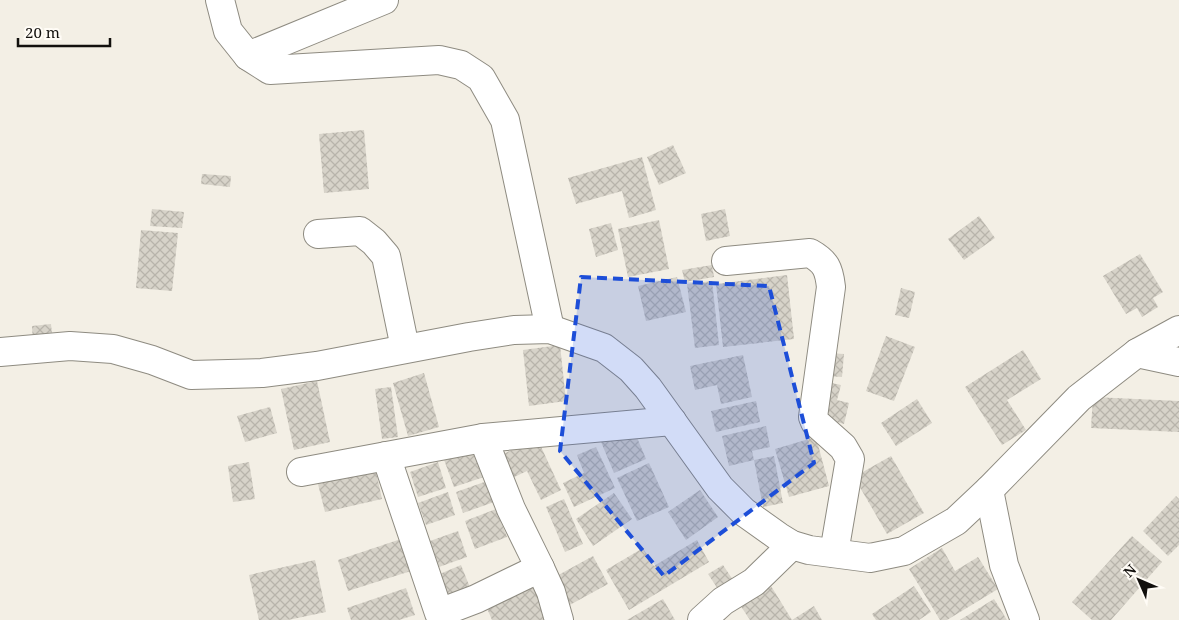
<svg xmlns="http://www.w3.org/2000/svg" width="1179" height="620" viewBox="0 0 1179 620" font-family="'Noto Serif',serif">
<style>
.building{fill:url(#building-cross-hatch)}
.lines{fill:none;stroke-linecap:round;stroke-linejoin:round}
.minor-casing{stroke:#8e8b81;stroke-width:30}
.minor{stroke:#fff;stroke-width:28}
.marked{fill:#1d4ed8;fill-opacity:0.2;stroke:#1d4ed8;stroke-width:4;stroke-dasharray:10 6;stroke-linejoin:round}
</style>
<defs>
<pattern id="building-cross-hatch" width="8" height="8" patternUnits="userSpaceOnUse" patternTransform="scale(1.25)"><rect width="8" height="8" fill="#d7d3c9"/><path d="M0 0l8 8M0 8l8-8" fill="none" stroke="#b8b4ab"/></pattern>
</defs>
<rect width="100%" height="100%" fill="#f3efe5"/>
<!-- building -->
<g class="building">
<polygon points="364,130 369,189 324,193 319,134"/>
<polygon points="673,145 686,173 659,185 647,157"/>
<polygon points="642,157 656,210 629,218 622,191 576,204 568,178"/>
<polygon points="202,174 231,176 230,187 201,184"/>
<polygon points="152,209 184,212 182,228 150,226"/>
<polygon points="725,209 730,236 706,241 701,214"/>
<polygon points="979,216 995,238 964,260 948,239"/>
<polygon points="659,220 669,269 628,277 618,229"/>
<polygon points="611,223 618,250 596,257 589,229"/>
<polygon points="141,230 178,233 172,291 136,288"/>
<polygon points="1140,254 1163,292 1153,298 1158,307 1142,317 1137,308 1126,314 1103,276"/>
<polygon points="712,265 714,277 685,282 682,270"/>
<polygon points="787,275 794,339 723,347 716,284"/>
<polygon points="677,277 686,312 646,321 638,286"/>
<polygon points="712,281 719,345 695,348 687,284"/>
<polygon points="901,288 915,292 909,318 895,315"/>
<polygon points="51,324 53,345 33,346 32,326"/>
<polygon points="886,336 915,347 894,401 866,391"/>
<polygon points="560,345 566,401 529,406 523,350"/>
<polygon points="1023,350 1041,379 1007,400 1026,430 1002,445 965,387"/>
<polygon points="828,353 844,354 842,377 827,376"/>
<polygon points="743,355 752,397 721,404 717,385 695,390 690,366"/>
<polygon points="424,373 439,427 408,436 393,383"/>
<polygon points="317,381 330,442 294,450 281,389"/>
<polygon points="827,382 841,385 837,400 849,403 844,424 818,417"/>
<polygon points="391,387 398,437 382,439 375,389"/>
<polygon points="1093,397 1179,401 1179,432 1091,428"/>
<polygon points="917,399 932,423 896,446 881,423"/>
<polygon points="756,401 760,422 716,432 711,411"/>
<polygon points="270,407 277,433 245,442 237,416"/>
<polygon points="766,426 770,447 752,451 754,460 729,466 722,436"/>
<polygon points="633,428 646,459 614,473 601,442"/>
<polygon points="816,437 829,486 789,497 775,449"/>
<polygon points="537,438 561,490 541,500 527,471 510,479 499,456"/>
<polygon points="480,444 490,475 454,487 443,457"/>
<polygon points="596,447 615,488 574,507 563,483 584,473 577,455"/>
<polygon points="774,456 783,503 763,507 754,460"/>
<polygon points="891,456 924,513 887,534 854,477"/>
<polygon points="249,462 255,499 233,502 228,466"/>
<polygon points="438,462 446,488 418,497 410,472"/>
<polygon points="649,463 669,507 637,521 617,478"/>
<polygon points="375,467 382,499 325,512 317,480"/>
<polygon points="490,480 497,501 463,513 456,492"/>
<polygon points="700,490 718,517 686,540 668,512"/>
<polygon points="448,492 455,515 426,525 418,503"/>
<polygon points="614,493 632,519 593,546 576,519"/>
<polygon points="1176,496 1179,499 1179,545 1168,556 1143,531"/>
<polygon points="564,499 583,544 565,552 546,507"/>
<polygon points="496,509 507,537 475,549 465,521"/>
<polygon points="458,531 467,557 439,567 430,541"/>
<polygon points="1132,536 1162,562 1111,620 1092,620 1072,602"/>
<polygon points="401,539 411,571 348,591 338,560"/>
<polygon points="697,540 709,562 629,610 606,570 643,548 654,566"/>
<polygon points="942,548 955,571 978,557 998,589 947,620 940,620 909,569"/>
<polygon points="593,556 608,584 568,606 553,578"/>
<polygon points="315,560 326,612 288,620 259,620 249,575"/>
<polygon points="461,565 471,590 446,600 435,576"/>
<polygon points="723,565 737,586 722,595 708,574"/>
<polygon points="536,585 551,620 492,620 486,606"/>
<polygon points="771,586 792,620 814,606 822,620 750,620 740,605"/>
<polygon points="914,586 931,612 919,620 876,620 872,614"/>
<polygon points="406,588 415,615 399,620 351,620 347,608"/>
<polygon points="663,599 675,620 627,620"/>
<polygon points="994,599 1007,620 960,620"/>
</g>
<g class="lines">
<!-- minor casing -->
<g class="minor-casing">
<g id="minor">
<polyline points="220,0 228,31 248,56 270,70 439,60 461,65 481,78 505,120 550,329"/>
<polyline points="248,56 384,0"/>
<polyline points="318,234 360,231 374,242 386,256 405,348"/>
<path d="M726 261 810 253C826 262 829 269 831 287L813 417 815 422 843 447 850 459 834 553"/>
<polyline points="0,352 70,346 113,349 152,360 191,375 262,373 317,366 469,337 514,330 550,329 604,348 631,369 648,388 720,488 744,512 779,537 792,545 809,550 870,558 904,551 956,521 989,490 1079,398 1137,353 1179,330"/>
<polyline points="1137,353 1179,362"/>
<polyline points="483,438 511,509 540,568"/>
<polyline points="386,456 439,613 476,599 540,568 551,592 559,620"/>
<polyline points="301,472 483,438 672,421"/>
<polyline points="989,490 1004,565 1025,620"/>
<polyline points="702,620 723,601 754,582 792,545"/>
</g>
</g>
<!-- minor -->
<use href="#minor" class="minor"/>
</g>
<!-- marked area -->
<path class="marked" d="M581 277 769 286 814 463 664 576 560 451Z"/>
<!-- north arrow -->
<g transform="translate(1139 580) rotate(315)" stroke="#fffcf6" stroke-width="4" paint-order="stroke">
<path d="M0-4L9 19L0 12L-9 19Z" fill="#12100d"/>
<text y="-8" font-size="14" font-weight="bold" text-anchor="middle" fill="#12100d">N</text>
</g>
<!-- scale -->
<path d="M18 38v8h92v-8" fill="none" stroke="#12100d" stroke-width="2.5"/>
<text x="25" y="38" font-size="15" fill="#12100d" stroke="#fffcf6" stroke-width="4" paint-order="stroke">20 m</text>
</svg>
